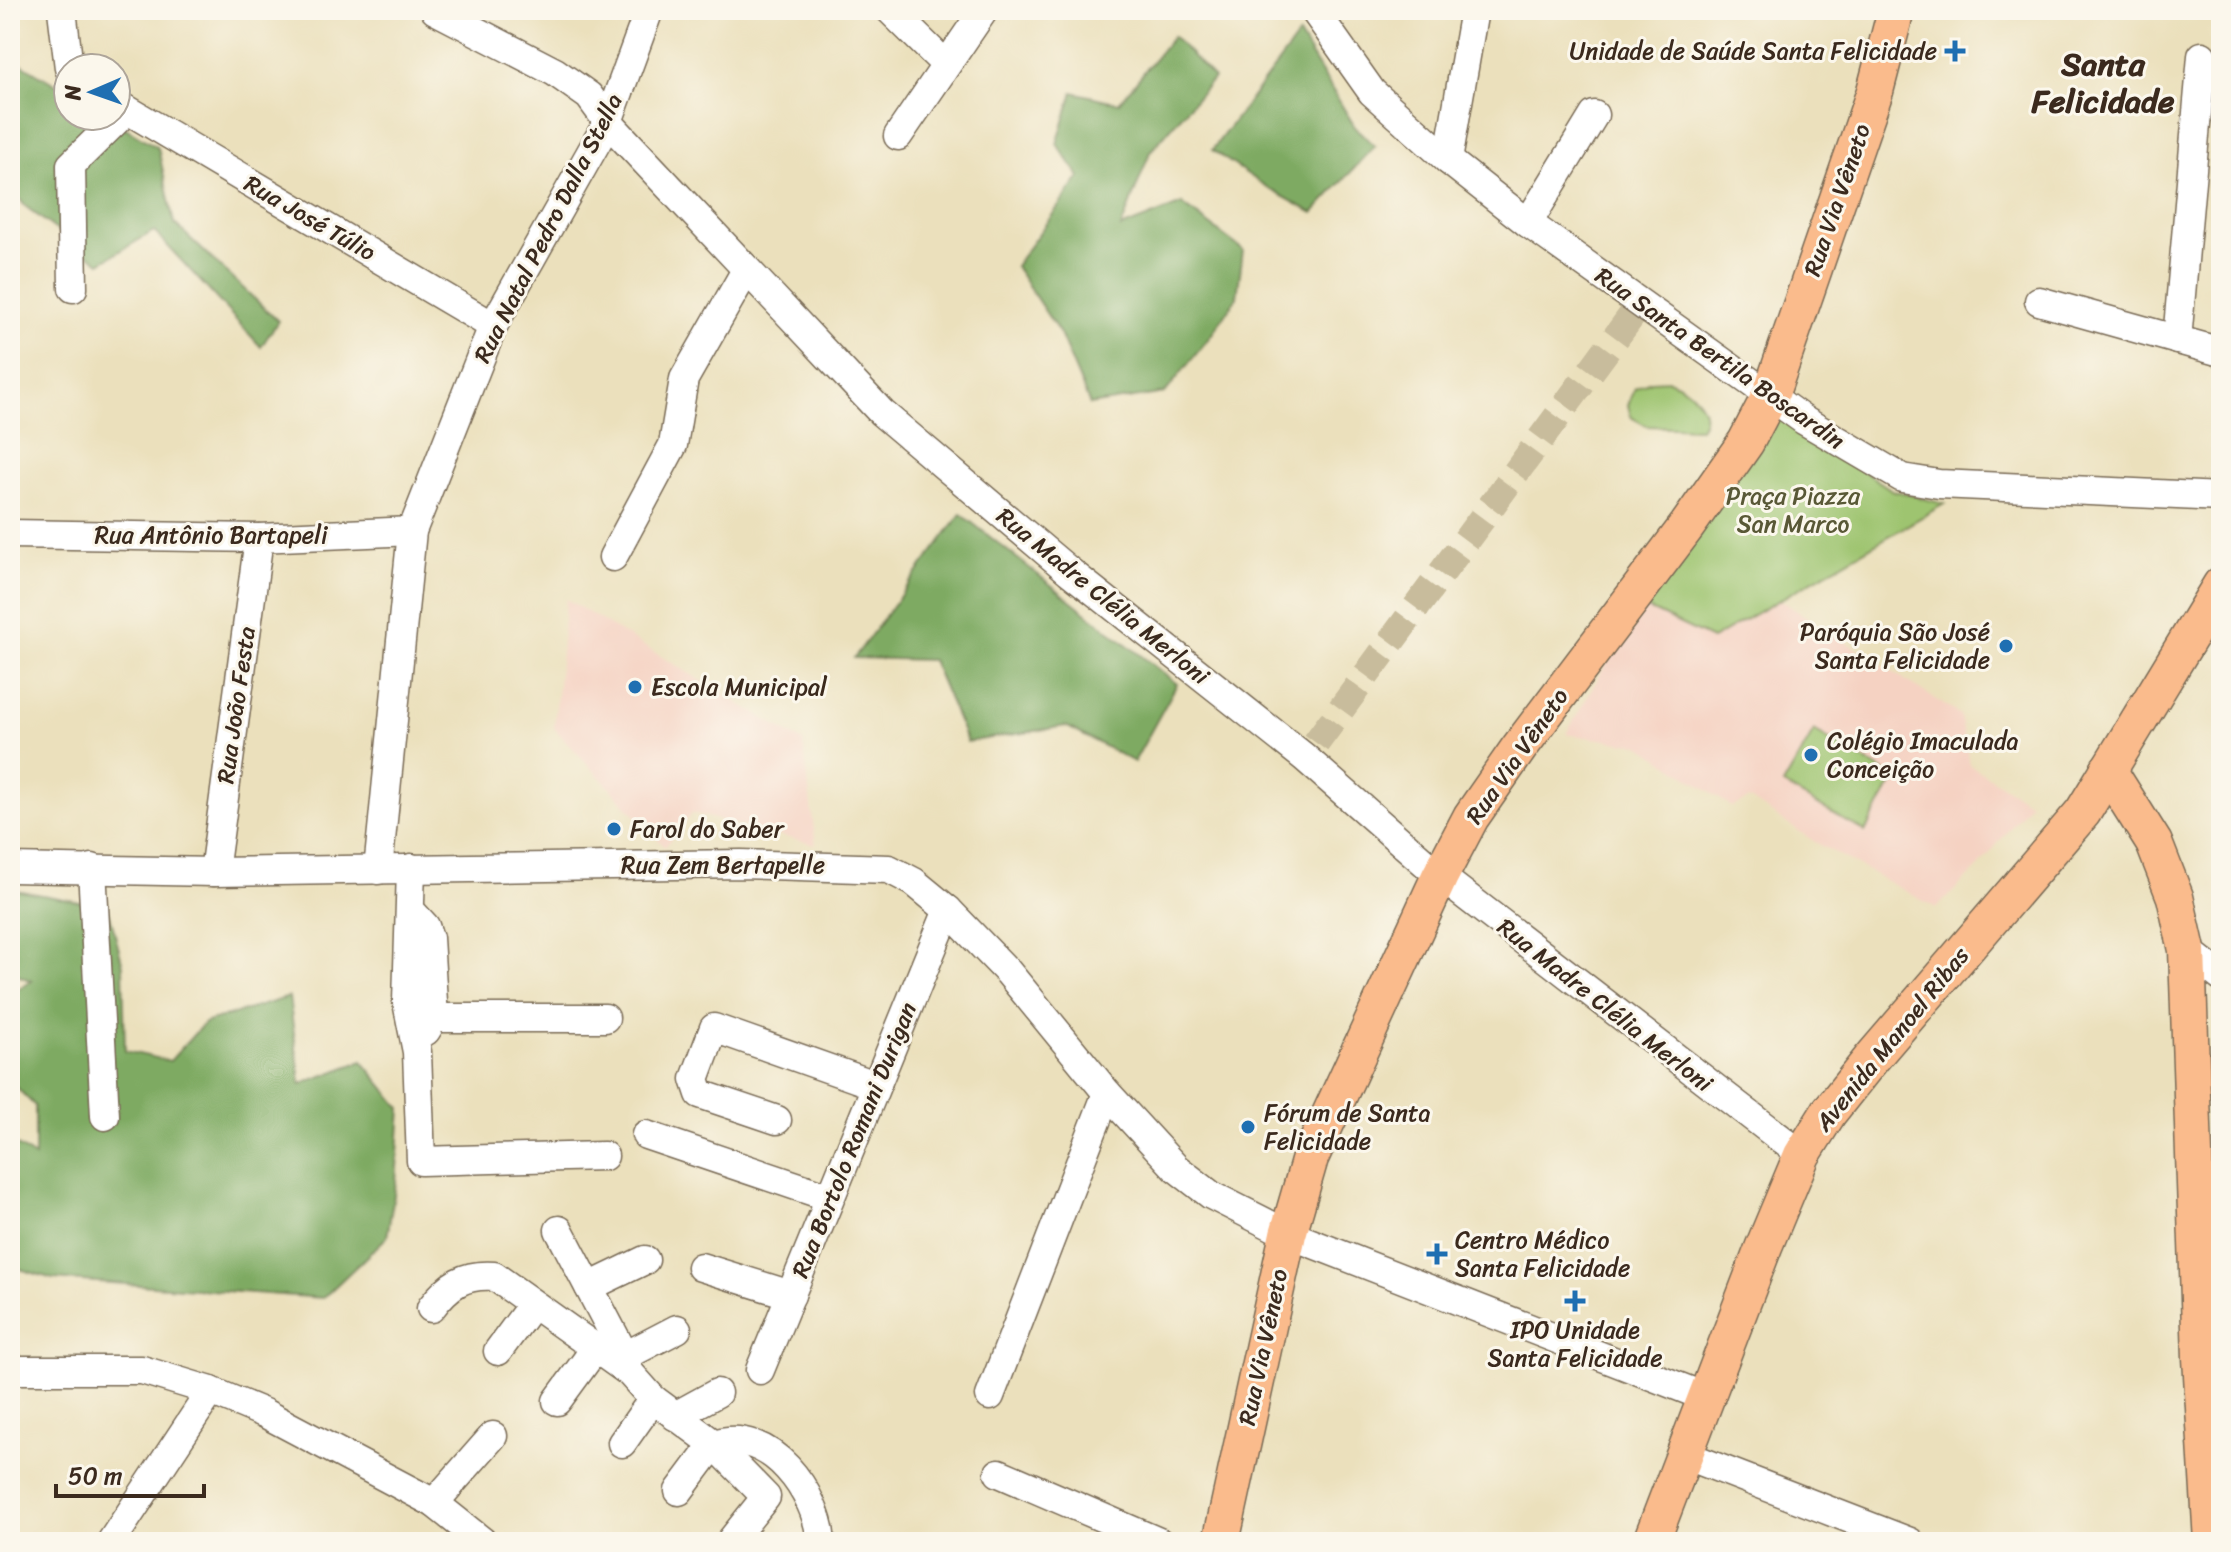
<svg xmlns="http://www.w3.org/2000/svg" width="2231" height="1552" viewBox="0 0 2231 1552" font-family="Sriracha,sans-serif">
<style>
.built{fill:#f5d2c2}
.green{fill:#9ec46f;stroke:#6c7746;stroke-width:2}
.forest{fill:#7eaa62;stroke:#5c6a40;stroke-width:2}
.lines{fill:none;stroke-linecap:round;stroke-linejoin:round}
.minor-tunnel{stroke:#c8bc9c;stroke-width:28;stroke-dasharray:28 14;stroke-linecap:butt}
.minor-casing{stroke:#796a55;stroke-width:31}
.major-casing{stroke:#796a55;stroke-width:39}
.minor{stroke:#fff;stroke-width:28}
.major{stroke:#fabb8c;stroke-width:36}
.poi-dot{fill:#1f6fb2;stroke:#fbf7ec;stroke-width:3}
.labels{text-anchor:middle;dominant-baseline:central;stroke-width:6;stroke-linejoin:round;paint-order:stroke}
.poi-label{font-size:24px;fill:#3b2a1e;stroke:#fbf7ec;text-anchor:start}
.street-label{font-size:24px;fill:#3b2a1e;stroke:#fbf7ec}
.park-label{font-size:24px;fill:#595836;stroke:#fbf7ec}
.district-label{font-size:32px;font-weight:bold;fill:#3b2a1e;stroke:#fbf7ec}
</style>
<rect width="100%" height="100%" fill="#fbf7ec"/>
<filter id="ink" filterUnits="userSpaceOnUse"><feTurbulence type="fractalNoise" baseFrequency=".0125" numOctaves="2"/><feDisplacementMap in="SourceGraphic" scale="16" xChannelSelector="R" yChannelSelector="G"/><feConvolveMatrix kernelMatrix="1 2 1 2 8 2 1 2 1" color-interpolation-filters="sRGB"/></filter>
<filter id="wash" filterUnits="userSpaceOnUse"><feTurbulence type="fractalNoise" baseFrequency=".006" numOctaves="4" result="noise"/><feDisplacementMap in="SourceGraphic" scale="32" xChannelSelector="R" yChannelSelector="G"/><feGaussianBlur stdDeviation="1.8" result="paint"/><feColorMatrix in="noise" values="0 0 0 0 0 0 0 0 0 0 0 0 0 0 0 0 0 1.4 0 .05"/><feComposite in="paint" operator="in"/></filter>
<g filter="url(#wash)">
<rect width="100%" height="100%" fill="#ebe0bc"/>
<!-- built -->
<g class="built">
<polygon points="566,599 803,742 816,845 692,813 665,847 554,728"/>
<polygon points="1780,600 1960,715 1970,765 2030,803 1979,867 1936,908 1815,842 1750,799 1732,807 1640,745 1566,734 1640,605 1712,638"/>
</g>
<!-- green -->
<g class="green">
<path d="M1669 380C1687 387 1715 408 1700 428L1647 426 1631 417 1628 405 1635 388 1650 381Z"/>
<polygon points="1774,412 1892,490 1944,504 1712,639 1640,605"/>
<polygon points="1814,731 1895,778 1865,832 1783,785"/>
</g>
<!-- forest -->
<g class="forest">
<polygon points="1299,35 1355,127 1375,146 1313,213 1271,190 1212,150"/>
<polygon points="1173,36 1214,78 1150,152 1121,228 1182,204 1243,250 1237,297 1212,334 1165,393 1090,405 1060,334 1015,266 1080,177 1057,144 1073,92 1119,103"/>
<polygon points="10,57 68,92 68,116 106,116 158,148 174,223 278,321 261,347 154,231 100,263 25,206 10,186"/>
<polygon points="961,514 1177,684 1134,762 1066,726 967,742 932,660 854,658"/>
<polygon points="10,889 108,907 123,966 125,1051 170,1061 204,1023 289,997 301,1084 362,1061 401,1108 396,1183 387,1237 323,1298 53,1279 10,1266 10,1141 35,1157 35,1106 10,1081 10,993 32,981 10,972"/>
</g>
</g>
<g filter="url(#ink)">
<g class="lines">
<!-- minor-tunnel -->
<polyline class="minor-tunnel" points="1316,743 1636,310"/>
<!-- minor casing -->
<g class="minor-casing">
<g id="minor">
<polyline points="62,10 69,68"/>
<polyline points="435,10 555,72 589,96 608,122 882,413 1069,571 1304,757 1440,876 1802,1155"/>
<polyline points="890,10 946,65"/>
<polyline points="1314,10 1372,92 1448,160 1528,223 1805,421 1902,478 1939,484 2221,497"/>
<polyline points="116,103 493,326"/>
<polyline points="898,136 984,10"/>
<polyline points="1448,160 1474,10"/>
<polyline points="1528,223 1594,115"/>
<polyline points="73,288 71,165 127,110"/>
<polyline points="2039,301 2221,352"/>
<polyline points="2177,340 2202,56"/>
<polyline points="10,534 259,538 412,531"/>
<polyline points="613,557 673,445 684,379 745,272"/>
<polyline points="10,868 214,872 741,864 889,869 914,882 948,910 1008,972 1107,1093 1176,1168 1211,1195 1288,1234 1708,1398"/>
<polyline points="92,868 105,1116"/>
<polyline points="411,868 407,1002 417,1052 421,1161 604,1156"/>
<polyline points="378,870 412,531 493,326 608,122 649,10"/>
<polyline points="214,872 259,538"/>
<polyline points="412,912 425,926 429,938 434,1018 426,1031"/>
<polyline points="2187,950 2221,977"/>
<polyline points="434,1018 605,1018"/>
<polyline points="777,1120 700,1094 695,1079 714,1028 875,1085"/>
<polyline points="646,1135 829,1197"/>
<polyline points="559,1230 625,1356 629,1372"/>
<polyline points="701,1267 791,1295"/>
<polyline points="589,1287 645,1260"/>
<path d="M431 1308C449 1284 464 1274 494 1276L629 1372 653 1399 714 1444C770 1425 818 1494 821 1542"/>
<polyline points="498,1351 532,1305"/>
<polyline points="625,1356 677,1329"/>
<polyline points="10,1370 142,1370 211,1391 264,1413 434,1503 483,1542"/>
<polyline points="760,1370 948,910"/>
<polyline points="990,1396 1107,1093"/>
<polyline points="557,1401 595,1349"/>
<polyline points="675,1416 717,1393"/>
<polyline points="622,1443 653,1399"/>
<polyline points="1685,1455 1910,1542"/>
<polyline points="999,1473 1159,1542"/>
<polyline points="679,1491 714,1444 766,1497 730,1542"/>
<polyline points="434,1503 493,1436"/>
<polyline points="111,1542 211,1391"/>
</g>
</g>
<!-- major casing -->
<g class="major-casing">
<g id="major">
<polyline points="2108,770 2154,843 2175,897 2187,950 2201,1358 2212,1542"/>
<polyline points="1221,1542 1288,1234 1310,1158 1440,876 1471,817 1519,748 1687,526 1746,442 1770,396 1875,91 1896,10"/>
<polyline points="1651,1542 1764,1246 1802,1155 1829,1112 1872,1058 2083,812 2221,585"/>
</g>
</g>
<!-- minor -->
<use href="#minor" class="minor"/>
<!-- major -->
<use href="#major" class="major"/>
</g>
</g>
<!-- markers -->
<g class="poi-dot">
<path d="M1951 39h8v8h8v8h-8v8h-8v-8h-8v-8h8z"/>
<circle cx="2006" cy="646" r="8"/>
<circle cx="635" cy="687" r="8"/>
<circle cx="1811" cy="755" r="8"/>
<circle cx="614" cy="829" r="8"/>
<circle cx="1248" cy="1127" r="8"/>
<path d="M1433 1242h8v8h8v8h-8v8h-8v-8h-8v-8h8z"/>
<path d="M1571 1289h8v8h8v8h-8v8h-8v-8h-8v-8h8z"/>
</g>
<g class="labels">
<!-- poi labels -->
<g class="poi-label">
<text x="1937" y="51" text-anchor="end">Unidade de Saúde Santa Felicidade</text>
<text x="1990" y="632" text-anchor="end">Paróquia São José<tspan x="1990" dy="28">Santa Felicidade</tspan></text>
<text x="651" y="687">Escola Municipal</text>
<text x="1827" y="741">Colégio Imaculada<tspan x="1827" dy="28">Conceição</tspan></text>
<text x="630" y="829">Farol do Saber</text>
<text x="1264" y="1113">Fórum de Santa<tspan x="1264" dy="28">Felicidade</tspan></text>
<text x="1455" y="1240">Centro Médico<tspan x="1455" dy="28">Santa Felicidade</tspan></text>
<text x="1575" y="1330" text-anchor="middle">IPO Unidade<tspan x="1575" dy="28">Santa Felicidade</tspan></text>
</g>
<!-- street labels -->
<g class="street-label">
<text transform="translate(1837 200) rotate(-71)">Rua Via Vêneto</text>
<text transform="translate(310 218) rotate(30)">Rua José Túlio</text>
<text transform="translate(548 228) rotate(-63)">Rua Natal Pedro Dalla Stella</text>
<text transform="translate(1720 358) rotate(35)">Rua Santa Bertila Boscardin</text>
<text x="211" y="535">Rua Antônio Bartapeli</text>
<text transform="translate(1103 596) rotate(39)">Rua Madre Clélia Merloni</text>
<text transform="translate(236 705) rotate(-82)">Rua João Festa</text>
<text transform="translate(1517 756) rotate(-55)">Rua Via Vêneto</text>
<text x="723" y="865">Rua Zem Bertapelle</text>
<text transform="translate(1605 1005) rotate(38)">Rua Madre Clélia Merloni</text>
<text transform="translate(1892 1039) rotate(-51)">Avenida Manoel Ribas</text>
<text transform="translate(854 1140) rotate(-68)">Rua Bortolo Romani Durigan</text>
<text transform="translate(1263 1347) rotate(-78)">Rua Via Vêneto</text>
</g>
<!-- park labels -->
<g class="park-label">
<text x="1793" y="496">Praça Piazza<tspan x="1793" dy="28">San Marco</tspan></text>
</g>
<!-- district labels -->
<g class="district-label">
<text x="2103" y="64">Santa<tspan x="2103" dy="37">Felicidade</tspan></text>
</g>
</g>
<!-- margin -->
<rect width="2231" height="1552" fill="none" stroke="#fbf7ec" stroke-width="40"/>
<!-- north arrow -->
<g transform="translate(92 92) rotate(268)"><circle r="38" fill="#fbf7ec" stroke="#aea59a" stroke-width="2"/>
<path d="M0-6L14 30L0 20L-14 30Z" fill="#1f6fb2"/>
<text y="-12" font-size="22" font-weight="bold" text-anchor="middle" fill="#3b2a1e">N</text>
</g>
<!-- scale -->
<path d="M56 1484v12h148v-12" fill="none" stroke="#3b2a1e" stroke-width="4"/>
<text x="68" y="1484" font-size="24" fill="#3b2a1e" stroke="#fbf7ec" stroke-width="6" paint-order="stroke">50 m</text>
</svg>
